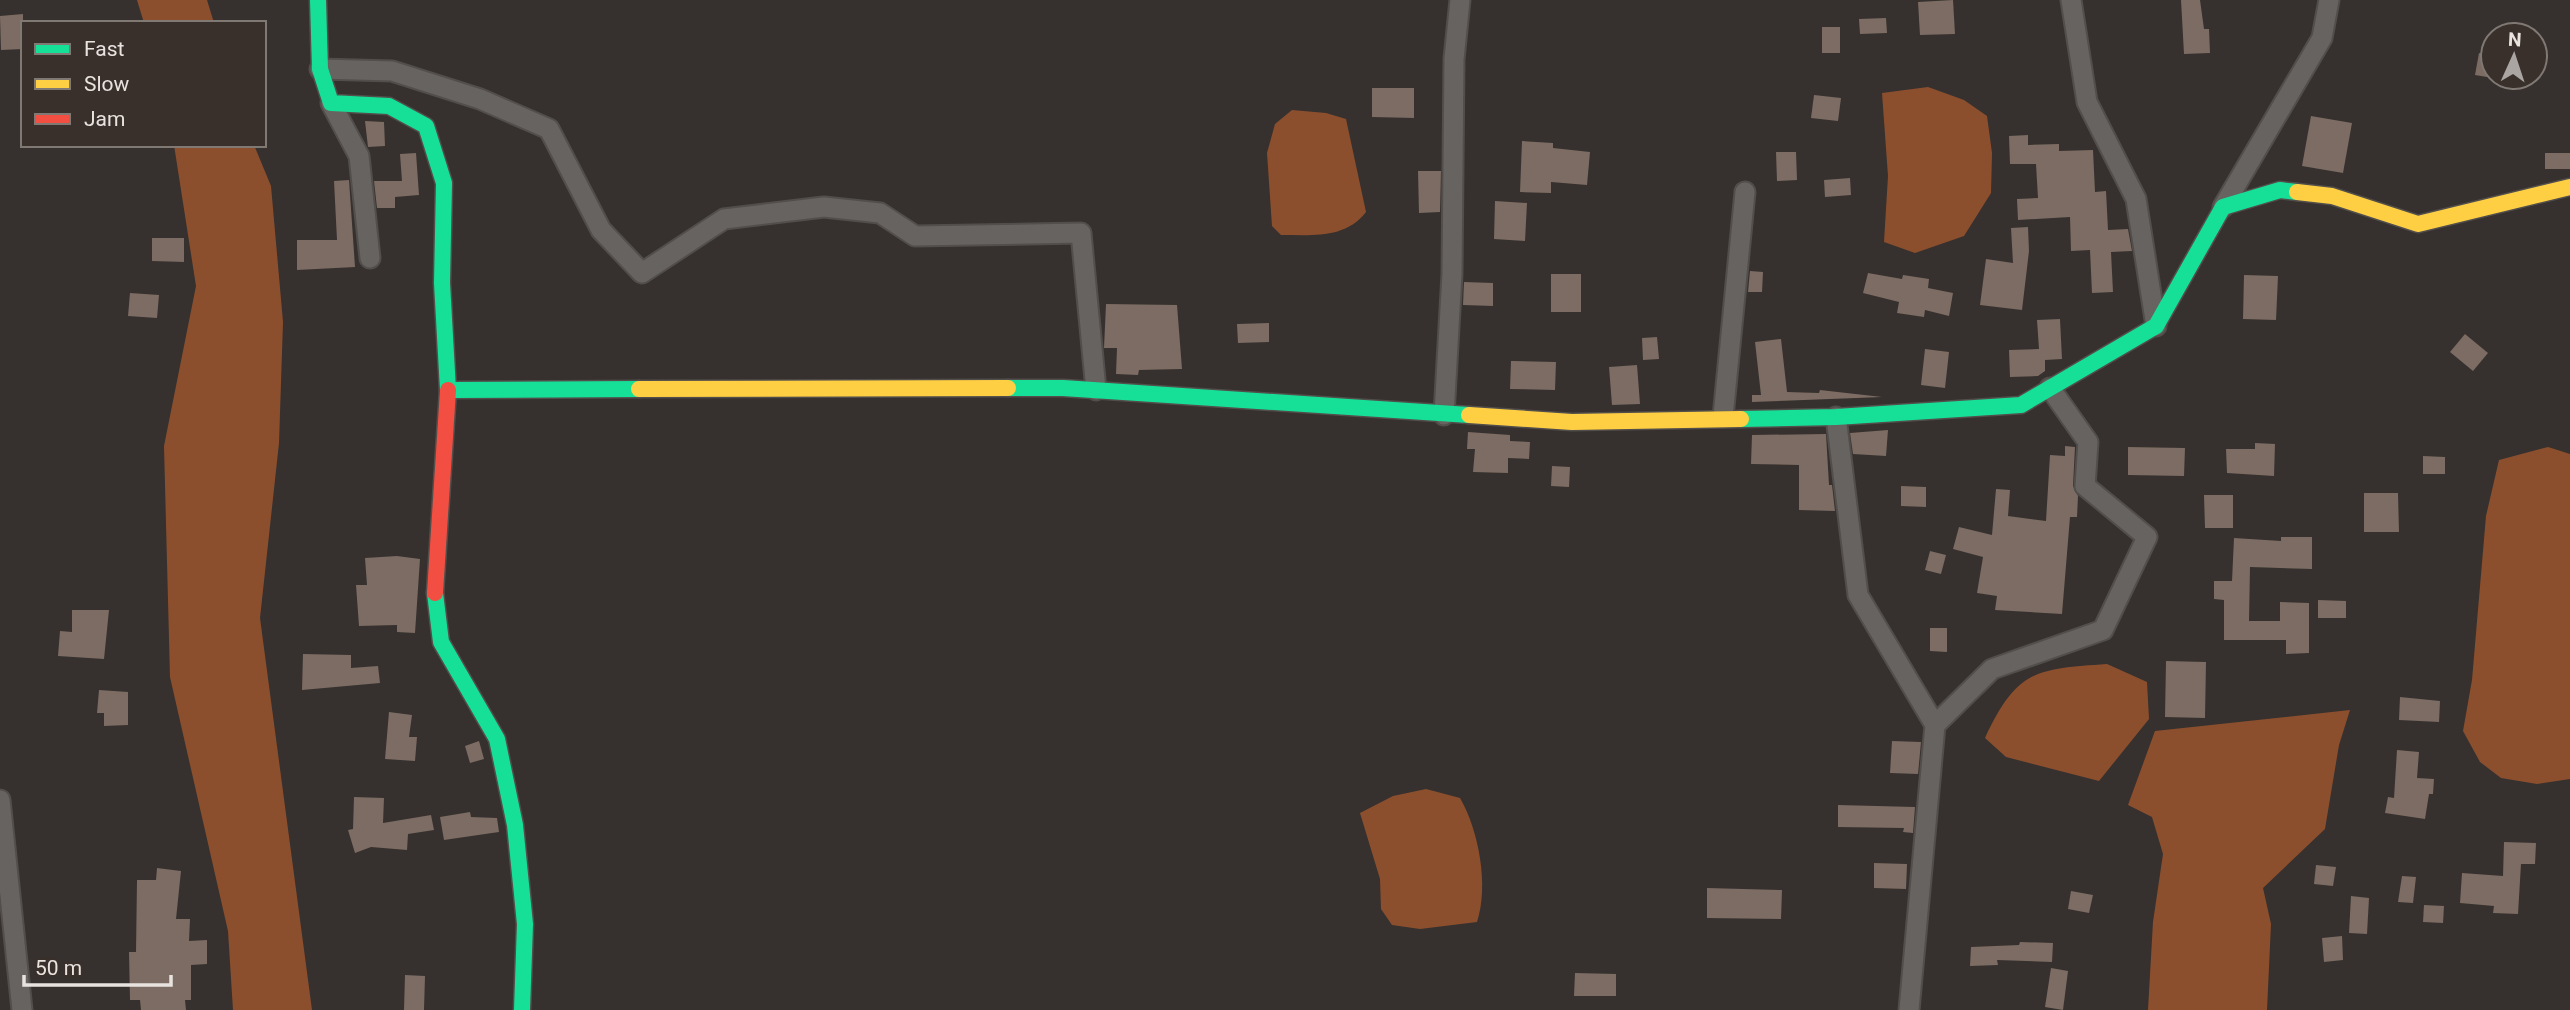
<svg xmlns="http://www.w3.org/2000/svg" width="2570" height="1010" viewBox="0 0 2570 1010" font-family="Roboto,sans-serif">
<style>
.water{fill:#8c4f2e}
.building{fill:#7c6c63}
.lines{fill:none;stroke-linecap:round;stroke-linejoin:round}
.street-casing{stroke:#524e4b;stroke-width:23}
.fast-casing{stroke:#524e4b;stroke-width:19}
.slow-casing{stroke:#524e4b;stroke-width:19}
.jam-casing{stroke:#524e4b;stroke-width:19}
.street{stroke:#676361;stroke-width:19}
.fast{stroke:#16e098;stroke-width:16}
.slow{stroke:#ffcf43;stroke-width:16}
.jam{stroke:#f24e42;stroke-width:16}
</style>
<rect width="100%" height="100%" fill="#36312e"/>
<!-- water -->
<g class="water">
<polygon points="137,0 207,0 214,23 144,23"/>
<polygon points="1928,87 1964,100 1987,116 1992,153 1991,193 1964,236 1915,253 1884,242 1888,176 1882,93"/>
<path d="M1292 110 1326 113 1346 119 1366 212C1345 239 1313 235 1281 235L1272 226 1267 153 1275 124Z"/>
<polygon points="174,145 254,145 271,186 283,322 279,443 260,618 312,1010 233,1010 228,931 170,677 164,446 196,286"/>
<polygon points="2548,447 2570,454 2570,779 2537,784 2501,778 2480,762 2463,731 2472,680 2486,516 2499,460"/>
<path d="M2107 664 2147 682 2149 719 2099 781 2006 757 1985 738C2017 670 2035 669 2107 664Z"/>
<polygon points="2350,710 2339,745 2325,829 2263,888 2271,924 2267,1010 2148,1010 2153,922 2163,854 2152,817 2128,805 2155,731"/>
<path d="M1426 789 1460 798C1479 831 1489 886 1477 922L1420 929 1392 925 1381 909 1380 879 1360 813 1393 796Z"/>
</g>
<!-- building -->
<g class="building">
<polygon points="1953,0 1955,34 1920,35 1918,2"/>
<polygon points="2181,0 2200,0 2204,29 2209,29 2210,53 2184,54"/>
<polygon points="23,14 23,49 1,50 0,16"/>
<polygon points="1886,18 1887,33 1860,34 1859,19"/>
<rect x="1822" y="27" width="18" height="26"/>
<polygon points="2479,53 2493,56 2493,78 2475,75"/>
<polygon points="1372,88 1414,88 1414,118 1372,117"/>
<polygon points="1814,95 1841,98 1838,121 1811,118"/>
<polygon points="2311,116 2352,123 2343,173 2302,166"/>
<polygon points="365,121 384,122 385,146 368,147"/>
<polygon points="2028,135 2028,145 2059,144 2059,151 2093,150 2095,192 2106,191 2108,230 2128,229 2132,251 2111,252 2113,292 2092,293 2090,250 2071,251 2070,217 2018,220 2017,199 2038,198 2036,164 2010,164 2009,136"/>
<polygon points="1522,141 1553,143 1553,148 1590,152 1587,185 1551,182 1551,193 1520,192"/>
<polygon points="1776,152 1796,152 1797,180 1777,181"/>
<polygon points="416,153 419,195 395,197 395,208 377,208 374,181 402,181 400,154"/>
<rect x="2545" y="153" width="25" height="16"/>
<polygon points="1418,171 1441,171 1440,212 1419,213"/>
<polygon points="1850,178 1851,195 1825,197 1824,180"/>
<polygon points="349,180 355,267 297,270 297,240 337,240 334,181"/>
<polygon points="1495,201 1527,203 1525,241 1494,239"/>
<polygon points="2028,227 2029,251 2022,310 1980,305 1986,259 2013,263 2011,228"/>
<polygon points="152,238 184,238 184,262 152,261"/>
<polygon points="1750,271 1763,272 1762,292 1748,292"/>
<polygon points="1868,273 1902,279 1903,275 1929,279 1928,288 1953,293 1949,316 1925,310 1924,317 1897,313 1899,302 1863,293"/>
<rect x="1551" y="274" width="30" height="38"/>
<polygon points="2244,275 2278,276 2276,320 2243,319"/>
<polygon points="1464,282 1493,283 1493,306 1463,305"/>
<polygon points="130,293 159,295 157,318 128,316"/>
<polygon points="1106,304 1177,305 1182,369 1139,370 1138,375 1116,374 1117,348 1104,348"/>
<polygon points="2060,319 2062,359 2045,360 2045,371 2038,376 2010,377 2009,350 2039,349 2037,320"/>
<polygon points="1269,323 1269,342 1238,343 1237,324"/>
<polygon points="2465,334 2488,353 2473,371 2450,352"/>
<polygon points="1657,337 1659,359 1643,360 1642,338"/>
<polygon points="1781,339 1787,392 1819,393 1820,390 1882,397 1752,402 1752,395 1761,395 1755,342"/>
<polygon points="1925,349 1949,352 1945,388 1921,385"/>
<polygon points="1511,361 1556,362 1555,390 1510,389"/>
<polygon points="1637,365 1640,404 1612,405 1609,367"/>
<polygon points="1888,430 1886,456 1853,454 1850,433"/>
<polygon points="1468,432 1510,435 1510,441 1530,442 1529,459 1508,458 1508,473 1473,472 1475,449 1467,449"/>
<polygon points="1826,434 1829,485 1832,485 1835,511 1799,510 1799,465 1751,464 1752,435"/>
<polygon points="2255,443 2275,444 2274,476 2227,473 2226,449 2255,449"/>
<polygon points="2065,446 2075,447 2073,486 2078,496 2077,517 2070,517 2062,614 1995,610 1997,596 1977,593 1983,557 1953,549 1959,527 1992,535 1996,489 2010,490 2008,516 2046,521 2050,455 2065,456"/>
<polygon points="2128,447 2185,448 2184,476 2128,475"/>
<polygon points="2423,456 2445,457 2445,474 2423,474"/>
<polygon points="1552,466 1570,467 1569,487 1551,486"/>
<polygon points="1901,486 1926,487 1926,507 1901,506"/>
<polygon points="2364,493 2398,493 2399,532 2364,532"/>
<polygon points="2204,495 2233,495 2233,528 2205,528"/>
<polygon points="2281,537 2312,537 2312,569 2250,567 2249,621 2280,621 2280,602 2309,603 2309,653 2286,654 2286,640 2224,640 2224,600 2214,599 2214,581 2232,581 2234,538 2281,541"/>
<polygon points="1930,551 1946,555 1941,574 1925,570"/>
<polygon points="397,556 420,559 415,633 397,632 397,625 359,626 356,585 367,585 365,558"/>
<polygon points="2318,600 2346,601 2346,618 2318,618"/>
<polygon points="72,610 109,610 104,659 58,656 60,631 72,632"/>
<polygon points="1930,628 1947,628 1947,652 1930,651"/>
<polygon points="303,654 351,655 351,668 378,666 380,683 302,690"/>
<polygon points="2166,661 2206,662 2205,718 2165,717"/>
<polygon points="99,690 128,692 128,725 104,726 104,713 97,713"/>
<polygon points="2400,697 2440,701 2439,722 2399,720"/>
<polygon points="389,712 412,715 409,737 417,737 415,761 385,759"/>
<polygon points="479,741 484,759 470,763 465,746"/>
<polygon points="1892,741 1921,742 1918,774 1890,773"/>
<polygon points="2397,750 2419,752 2417,778 2434,779 2433,794 2429,794 2425,819 2385,813 2388,797 2394,798"/>
<polygon points="354,797 384,798 383,823 431,815 434,830 408,834 407,850 371,847 355,853 348,830 353,829"/>
<polygon points="1838,805 1915,807 1913,833 1903,832 1904,828 1838,827"/>
<polygon points="470,812 471,817 497,818 499,832 444,840 440,817"/>
<polygon points="2504,842 2536,843 2535,864 2521,864 2518,914 2493,913 2494,906 2460,903 2462,873 2503,876"/>
<polygon points="1874,863 1907,864 1906,889 1874,888"/>
<polygon points="2316,865 2336,867 2333,886 2314,884"/>
<polygon points="157,868 181,871 176,919 190,919 189,941 207,940 207,964 191,965 191,1000 185,1000 186,1010 141,1010 140,1000 130,1000 129,952 136,952 137,880 156,880"/>
<polygon points="2402,876 2416,877 2413,903 2398,902"/>
<polygon points="1707,888 1782,890 1781,919 1707,918"/>
<polygon points="2071,891 2093,895 2089,913 2068,909"/>
<polygon points="2351,896 2369,898 2367,934 2349,933"/>
<polygon points="2424,905 2444,906 2443,923 2423,922"/>
<polygon points="2342,936 2343,960 2324,962 2322,938"/>
<polygon points="2020,942 2053,943 2052,962 1997,960 1998,965 1970,966 1971,947 2019,945"/>
<polygon points="2051,968 2068,971 2063,1010 2045,1007"/>
<polygon points="1575,973 1616,974 1616,996 1574,996"/>
<polygon points="405,975 425,976 424,1010 404,1010"/>
</g>
<g class="lines">
<!-- street casing -->
<g class="street-casing">
<g id="street">
<polyline points="2071,0 2087,102 2136,199 2156,326"/>
<polyline points="320,69 392,71 480,99 549,129 601,230 642,273 724,219 824,207 880,213 915,236 1081,233 1096,390"/>
<polyline points="331,103 359,156 370,258"/>
<polyline points="2223,207 2322,38 2329,0"/>
<polyline points="1444,415 1452,274 1454,59 1460,0"/>
<polyline points="1723,417 1745,192"/>
<polyline points="1836,417 1858,595 1935,725 1909,1010"/>
<polyline points="1935,725 1992,669 2103,630 2147,537 2085,486 2088,442 2050,388"/>
<polyline points="0,800 22,1010"/>
</g>
</g>
<!-- fast casing -->
<g class="fast-casing">
<g id="fast">
<polyline points="318,0 320,69 331,103 389,106 426,126 444,183 442,283 448,390 639,389"/>
<polyline points="1008,388 1063,388 1469,415"/>
<polyline points="1741,419 1836,417 2021,405 2156,326 2223,207 2280,190 2297,192"/>
<polyline points="435,593 441,642 497,739 515,825 525,924 522,1010"/>
</g>
</g>
<!-- slow casing -->
<g class="slow-casing">
<g id="slow">
<polyline points="2297,192 2332,196 2418,224 2570,187"/>
<polyline points="639,389 1008,388"/>
<polyline points="1469,415 1572,422 1741,419"/>
</g>
</g>
<!-- jam casing -->
<g class="jam-casing">
<polyline id="jam" points="435,593 448,390"/>
</g>
<!-- street -->
<use href="#street" class="street"/>
<!-- fast -->
<use href="#fast" class="fast"/>
<!-- slow -->
<use href="#slow" class="slow"/>
<!-- jam -->
<use href="#jam" class="jam"/>
</g>
<!-- legend -->
<rect x="21" y="21" width="245" height="126" fill="#39302b" stroke="#7f7873" stroke-width="2"/>
<rect x="35" y="44" width="35" height="10" fill="#16e098" stroke="#7f7873" stroke-width="2"/>
<text x="84" y="56" font-size="21" fill="#e9e3e0">Fast</text>
<rect x="35" y="79" width="35" height="10" fill="#ffcf43" stroke="#7f7873" stroke-width="2"/>
<text x="84" y="91" font-size="21" fill="#e9e3e0">Slow</text>
<rect x="35" y="114" width="35" height="10" fill="#f24e42" stroke="#7f7873" stroke-width="2"/>
<text x="84" y="126" font-size="21" fill="#e9e3e0">Jam</text>
<!-- north arrow -->
<g transform="translate(2514 56) rotate(3)"><circle r="33" fill="#39302b" stroke="#7f7873" stroke-width="2"/>
<path d="M0-5L12 26L0 18L-12 26Z" fill="#aaa5a2"/>
<text y="-10" font-size="19" font-weight="bold" text-anchor="middle" fill="#e9e3e0">N</text>
</g>
<!-- scale -->
<path d="M24 975v10h147v-10" fill="none" stroke="#e9e3e0" stroke-width="3.5"/>
<text x="35" y="975" font-size="21" fill="#e9e3e0" stroke="#39302b" stroke-width="5" paint-order="stroke">50 m</text>
</svg>
